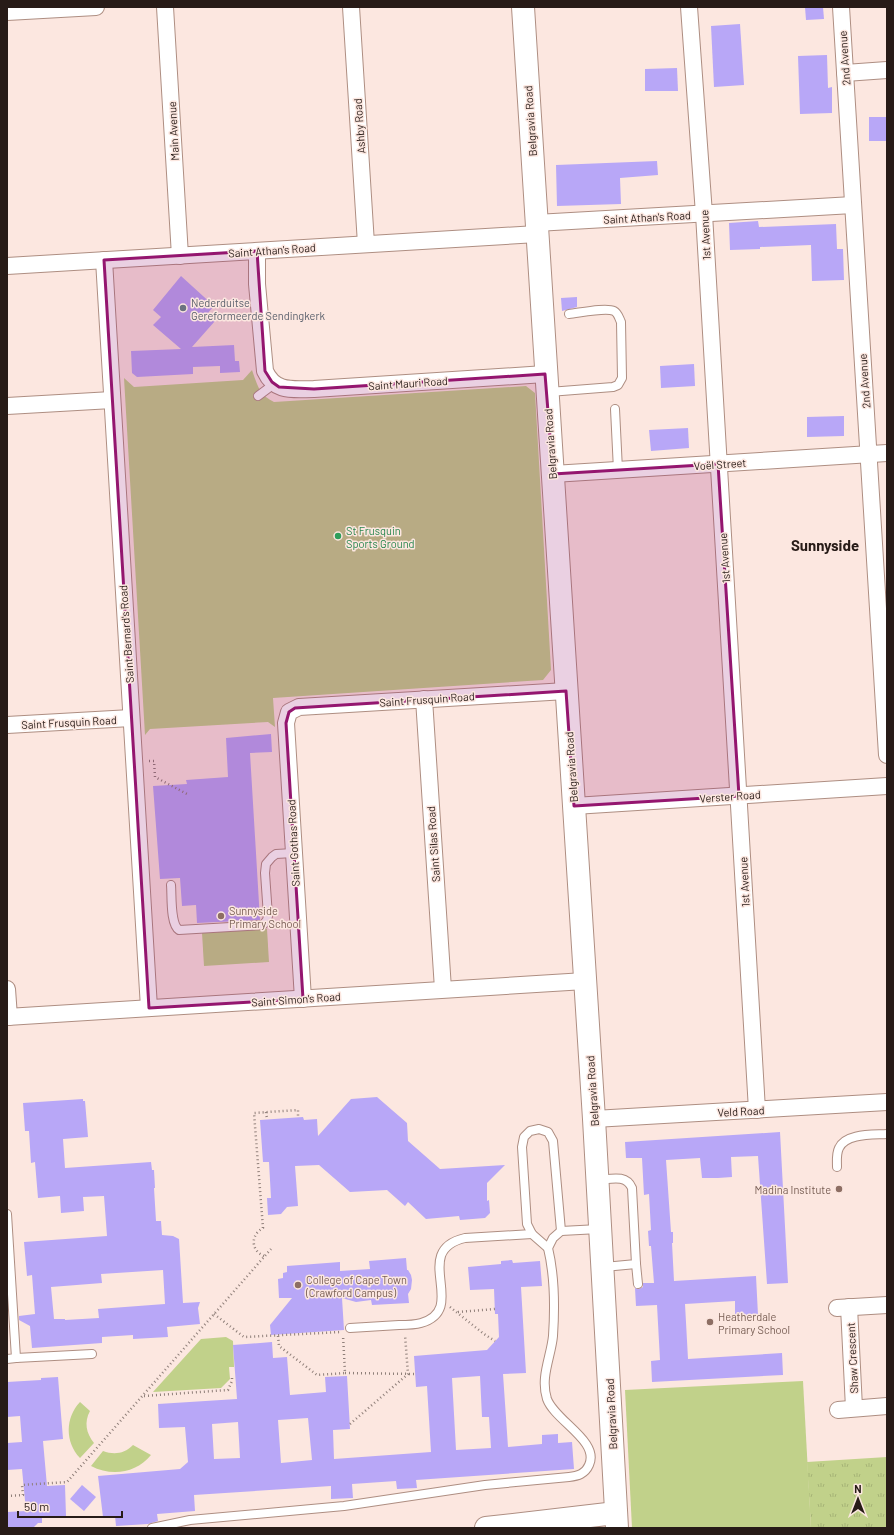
<svg xmlns="http://www.w3.org/2000/svg" width="894" height="1535" viewBox="0 0 894 1535" font-family="Barlow,sans-serif">
<style>
.grass{fill:url(#grass-tufts)}
.garden{fill:#c1d18a}
.building{fill:#b8a7f7;fill-rule:evenodd}
.lines{fill:none;stroke-linecap:round;stroke-linejoin:round}
.lane-casing{stroke:#ae8e82;stroke-width:10}
.street-casing{stroke:#ae8e82;stroke-width:18}
.secondary-casing{stroke:#ae8e82;stroke-width:24}
.path{stroke:#8f7f79;stroke-width:2.5;stroke-dasharray:1 3;stroke-linecap:butt}
.lane{stroke:#fff;stroke-width:8}
.street{stroke:#fff;stroke-width:16}
.secondary{stroke:#fff;stroke-width:22}
.marked{fill:#94166f;fill-opacity:0.2;stroke:#94166f;stroke-width:3;stroke-linejoin:round}
.worship-dot{fill:#6b7280;stroke:#fce7e0;stroke-width:1.5}
.leisure-dot{fill:#2e9e5b;stroke:#fce7e0;stroke-width:1.5}
.education-dot{fill:#8d6e63;stroke:#fce7e0;stroke-width:1.5}
.labels{text-anchor:middle;dominant-baseline:central;stroke-width:3;stroke-linejoin:round;paint-order:stroke}
.street-label{font-size:11px;fill:#271b17;stroke:#fce7e0}
.worship-label{font-size:11px;fill:#5b616d;stroke:#fce7e0;text-anchor:start}
.leisure-label{font-size:11px;fill:#27864d;stroke:#fce7e0;text-anchor:start}
.education-label{font-size:11px;fill:#785e54;stroke:#fce7e0;text-anchor:start}
.district-label{font-size:15px;font-weight:bold;fill:#271b17;stroke:#fce7e0}
</style>
<defs>
<pattern id="grass-tufts" width="24" height="20" patternUnits="userSpaceOnUse"><rect width="24" height="20" fill="#c1d18a"/><path d="M3 7l-1-3M5 7V3M7 7l1-3M15 17l-1-3M17 17v-4M19 17l1-3" fill="none" stroke="#a6b376"/></pattern>
</defs>
<rect width="100%" height="100%" fill="#fce7e0"/>
<!-- grass -->
<polygon class="grass" points="887,1457 887,1528 811,1528 807,1462"/>
<!-- garden -->
<g class="garden">
<path d="M252 370C257 384 259 395 274 402L526 386 535 393 551 670 543 680 273 698 275 727 268 722 150 729 145 735 124 378 134 387 243 380Z"/>
<polygon points="267,929 269,962 204,966 202,933"/>
<polygon points="226,1337 233,1341 234,1367 229,1367 230,1379 221,1388 153,1392 201,1339"/>
<polygon points="803,1381 811,1528 632,1528 625,1390"/>
<path d="M80 1402 90 1411C84 1422 86 1433 94 1443L80 1458C65 1442 65 1418 80 1402Z"/>
<path d="M133 1445 151 1455C136 1473 112 1477 91 1466L103 1451C114 1455 124 1454 133 1445Z"/>
</g>
<!-- building -->
<g class="building">
<polygon points="805,7 823,7 824,19 806,20"/>
<polygon points="740,24 744,85 714,87 711,26"/>
<polygon points="827,55 828,88 832,87 832,113 800,114 798,56"/>
<polygon points="677,68 678,91 645,91 645,69"/>
<rect x="869" y="117" width="18" height="24"/>
<polygon points="657,161 658,175 620,178 621,204 557,206 556,165"/>
<polygon points="758,221 759,227 836,224 837,249 843,249 844,280 812,281 811,245 760,247 760,249 730,250 729,223"/>
<polygon points="181,276 214,306 207,314 215,321 192,347 234,345 235,361 239,361 240,372 220,373 220,366 193,367 193,374 137,377 132,373 131,351 181,349 153,325 161,317 153,310"/>
<polygon points="577,297 577,307 562,311 561,298"/>
<polygon points="694,364 695,386 661,388 660,366"/>
<polygon points="844,416 844,436 807,437 807,417"/>
<polygon points="688,428 689,448 651,451 649,430"/>
<polygon points="271,734 272,752 250,753 260,920 197,923 196,905 182,906 180,878 160,879 153,786 187,784 186,780 228,777 226,738"/>
<polygon points="377,1097 407,1123 408,1141 440,1169 505,1165 487,1183 487,1201 489,1200 490,1213 485,1218 460,1220 459,1216 426,1219 408,1202 405,1206 387,1190 350,1192 319,1165 295,1166 298,1206 287,1207 281,1214 268,1215 267,1198 271,1198 269,1162 263,1162 260,1120 303,1117 304,1120 317,1119 318,1136 351,1099"/>
<path d="M83 1099V1101H85L88 1137 63 1139 65 1168 151 1162 152 1170H154L155 1188H154L156 1221H161L162 1235 173 1236 179 1239 183 1303 200 1302 198 1308 200 1324 167 1327 168 1337 133 1339V1335L102 1337V1343L32 1348 30 1326 19 1320V1316L35 1314 32 1275 27 1276 24 1242 107 1236 104 1196 83 1197 84 1211 61 1213 60 1196 38 1198 35 1162 31 1163 29 1131H25L23 1103ZM163 1270 165 1304 98 1309 99 1318 65 1320V1319H54L51 1287 102 1283 101 1274Z"/>
<polygon points="780,1132 788,1283 767,1284 758,1156 731,1157 732,1177 718,1178 702,1178 700,1158 666,1160 671,1232 673,1232 673,1243 672,1243 674,1281 756,1276 758,1315 735,1316 735,1301 685,1304 688,1359 782,1353 783,1375 652,1382 651,1361 660,1360 657,1305 636,1306 635,1288 639,1289 643,1287 643,1283 654,1283 651,1246 649,1246 648,1231 651,1230 649,1194 644,1195 642,1158 626,1158 625,1142"/>
<polygon points="406,1258 407,1270 408,1270 411,1275 412,1280 411,1289 408,1294 409,1303 372,1305 371,1300 356,1302 342,1298 344,1330 271,1335 270,1325 292,1298 279,1298 278,1279 283,1278 283,1273 287,1272 287,1266 340,1262 340,1271 370,1269 369,1261"/>
<path d="M512 1260 513 1263 540 1261 542 1286 521 1287 526 1373 503 1374 508 1447 542 1444V1435L558 1434V1443L572 1442 574 1469 416 1480 417 1488 397 1489 396 1481 352 1484 353 1498 331 1499V1486L194 1495 195 1511 157 1514 158 1521 148 1524 116 1526 115 1516 103 1517 98 1476 180 1469 188 1462 185 1427 159 1428 158 1404 237 1399 233 1345 272 1342 273 1358 287 1357 290 1395 326 1392 325 1377 347 1376 350 1429 333 1430 334 1459 431 1452 427 1386 416 1387 414 1356 487 1350 499 1337 498 1314H495L494 1289 470 1290 468 1267 501 1264V1261ZM480 1376 482 1417H489L491 1448 456 1450 452 1378ZM308 1418 312 1460 281 1463 278 1420ZM238 1422 240 1458 214 1459 212 1424Z"/>
<polygon points="58,1377 63,1439 43,1441 47,1486 65,1485 66,1516 42,1517 42,1523 38,1523 33,1528 7,1528 7,1512 26,1511 22,1469 7,1470 7,1443 22,1442 20,1416 7,1417 7,1382 41,1380 41,1378"/>
<polygon points="82,1485 96,1497 84,1511 70,1499"/>
</g>
<g class="lines">
<!-- lane casing -->
<g class="lane-casing">
<g id="lane">
<path d="M549 392 613 387 618 385 622 378 621 322C619 318 618 313 614 311 606 307 579 313 569 314"/>
<polyline points="258,396 274,384"/>
<polyline points="615,409 618,470"/>
<path d="M171 885C172 896 170 924 179 930L263 925 267 920 268 916 265 873 266 864 272 857 276 854 293 853"/>
<path d="M837 1167C837 1161 836 1154 839 1148 846 1133 873 1135 887 1134"/>
<path d="M598 1180C611 1179 626 1174 632 1188L636 1264 604 1267"/>
<polyline points="7,1214 16,1358 7,1359"/>
<polyline points="548,1248 532,1234 527,1224 522,1147 524,1137 530,1131 539,1129 548,1132 553,1141 561,1231"/>
<polyline points="636,1264 638,1284"/>
<path d="M350 1328C366 1327 383 1326 399 1325 406 1325 414 1325 421 1323 470 1309 409 1251 465 1238L532 1234"/>
<polyline points="16,1358 92,1354"/>
<path d="M152 1528 190 1520 344 1506 485 1485 569 1477C578 1476 585 1474 589 1465 600 1441 555 1421 547 1399 540 1377 551 1357 553 1336 555 1306 555 1277 548 1248L553 1238 561 1231 599 1229"/>
</g>
</g>
<!-- street casing -->
<g class="street-casing">
<g id="street">
<polyline points="165,7 180,256"/>
<polyline points="351,7 366,244"/>
<polyline points="689,7 704,214 757,1110"/>
<polyline points="841,7 887,755"/>
<polyline points="7,12 96,7"/>
<polyline points="845,73 887,70"/>
<polyline points="536,223 853,205"/>
<path d="M257 251V284L265 371C275 393 293 389 314 389L545 374"/>
<polyline points="104,260 149,1008"/>
<polyline points="7,266 537,234"/>
<polyline points="7,406 112,400"/>
<polyline points="553,474 887,453"/>
<polyline points="424,699 443,989"/>
<polyline points="7,725 131,718"/>
<polyline points="574,806 887,786"/>
<polyline points="7,989 9,1017"/>
<polyline points="303,999 286,723 289,712 299,707 566,691"/>
<polyline points="7,1017 585,981"/>
<polyline points="594,1119 887,1102"/>
<polyline points="849,1307 854,1408"/>
<polyline points="837,1308 887,1305"/>
<polyline points="838,1410 887,1406"/>
</g>
</g>
<!-- secondary casing -->
<g class="secondary-casing">
<g id="secondary">
<polyline points="523,7 594,1119 617,1528"/>
<polyline points="486,1528 616,1513"/>
</g>
</g>
<!-- path -->
<g class="path">
<polyline points="149,761 154,761 155,777 187,794"/>
<polyline points="266,1112 267,1119"/>
<path d="M264 1256C251 1251 250 1235 263 1228L254 1113 298 1110V1117"/>
<polyline points="450,1307 484,1334 495,1341"/>
<polyline points="458,1312 495,1309"/>
<polyline points="214,1314 244,1337 341,1332"/>
<polyline points="278,1336 279,1346 317,1375 345,1373 343,1335"/>
<polyline points="345,1373 415,1374"/>
<polyline points="144,1396 228,1390 232,1381 232,1376"/>
<polyline points="350,1424 408,1374 405,1335"/>
<polyline points="7,1496 23,1495 22,1485 67,1482 271,1249"/>
</g>
<!-- lane -->
<use href="#lane" class="lane"/>
<!-- street -->
<use href="#street" class="street"/>
<!-- secondary -->
<use href="#secondary" class="secondary"/>
</g>
<!-- marked area -->
<path class="marked" d="M257 251 265 371 272 382 279 387 314 389 545 374 553 474 718 464 739 796 574 806 566 691 295 708 289 712 286 723 303 999 149 1008 104 260Z"/>
<!-- markers -->
<circle class="worship-dot" cx="183" cy="308" r="4"/>
<circle class="leisure-dot" cx="338" cy="536" r="4"/>
<g class="education-dot">
<circle cx="221" cy="916" r="4"/>
<circle cx="839" cy="1189" r="4"/>
<circle cx="298" cy="1285" r="4"/>
<circle cx="710" cy="1322" r="4"/>
</g>
<g class="labels">
<!-- street labels -->
<g class="street-label">
<text transform="translate(844 58) rotate(-94)">2nd Avenue</text>
<text transform="translate(530 121) rotate(-94)">Belgravia Road</text>
<text transform="translate(359 126) rotate(-94)">Ashby Road</text>
<text transform="translate(173 131) rotate(-93)">Main Avenue</text>
<text transform="translate(647 217) rotate(-3)">Saint Athan's Road</text>
<text transform="translate(705 235) rotate(-93)">1st Avenue</text>
<text transform="translate(272 250) rotate(-4)">Saint Athan's Road</text>
<text transform="translate(864 381) rotate(-94)">2nd Avenue</text>
<text transform="translate(408 383) rotate(-4)">Saint Mauri Road</text>
<text transform="translate(550 444) rotate(-94)">Belgravia Road</text>
<text transform="translate(720 464) rotate(-4)">Voël Street</text>
<text transform="translate(724 558) rotate(-94)">1st Avenue</text>
<text transform="translate(126 634) rotate(-94)">Saint Bernard's Road</text>
<text transform="translate(427 699) rotate(-4)">Saint Frusquin Road</text>
<text transform="translate(69 722) rotate(-3)">Saint Frusquin Road</text>
<text transform="translate(571 767) rotate(-94)">Belgravia Road</text>
<text transform="translate(730 796) rotate(-4)">Verster Road</text>
<text transform="translate(293 843) rotate(-93)">Saint Gothas Road</text>
<text transform="translate(433 844) rotate(-94)">Saint Silas Road</text>
<text transform="translate(744 882) rotate(-93)">1st Avenue</text>
<text transform="translate(296 999) rotate(-4)">Saint Simon's Road</text>
<text transform="translate(592 1091) rotate(-94)">Belgravia Road</text>
<text transform="translate(741 1111) rotate(-3)">Veld Road</text>
<text transform="translate(852 1358) rotate(-93)">Shaw Crescent</text>
<text transform="translate(611 1414) rotate(-93)">Belgravia Road</text>
</g>
<!-- worship labels -->
<g class="worship-label">
<text x="191" y="302">Nederduitse<tspan x="191" dy="13">Gereformeerde Sendingkerk</tspan></text>
</g>
<!-- leisure labels -->
<g class="leisure-label">
<text x="346" y="530">St Frusquin<tspan x="346" dy="13">Sports Ground</tspan></text>
</g>
<!-- education labels -->
<g class="education-label">
<text x="229" y="910">Sunnyside<tspan x="229" dy="13">Primary School</tspan></text>
<text x="831" y="1189" text-anchor="end">Madina Institute</text>
<text x="306" y="1279">College of Cape Town<tspan x="306" dy="13">(Crawford Campus)</tspan></text>
<text x="718" y="1316">Heatherdale<tspan x="718" dy="13">Primary School</tspan></text>
</g>
<!-- district labels -->
<g class="district-label">
<text x="825" y="545">Sunnyside</text>
</g>
</g>
<!-- border -->
<rect width="894" height="1535" fill="none" stroke="#271b17" stroke-width="16"/>
<!-- north arrow -->
<g transform="translate(858 1499)" stroke="#fce7e0" stroke-width="3" paint-order="stroke">
<path d="M0-3L7 15L0 10L-7 15Z" fill="#271b17"/>
<text y="-6" font-size="11" font-weight="bold" text-anchor="middle" fill="#271b17">N</text>
</g>
<!-- scale -->
<path d="M18 1511v6h104v-6" fill="none" stroke="#271b17" stroke-width="2"/>
<text x="24" y="1511" font-size="12" fill="#271b17" stroke="#fce7e0" stroke-width="3" paint-order="stroke">50 m</text>
</svg>
